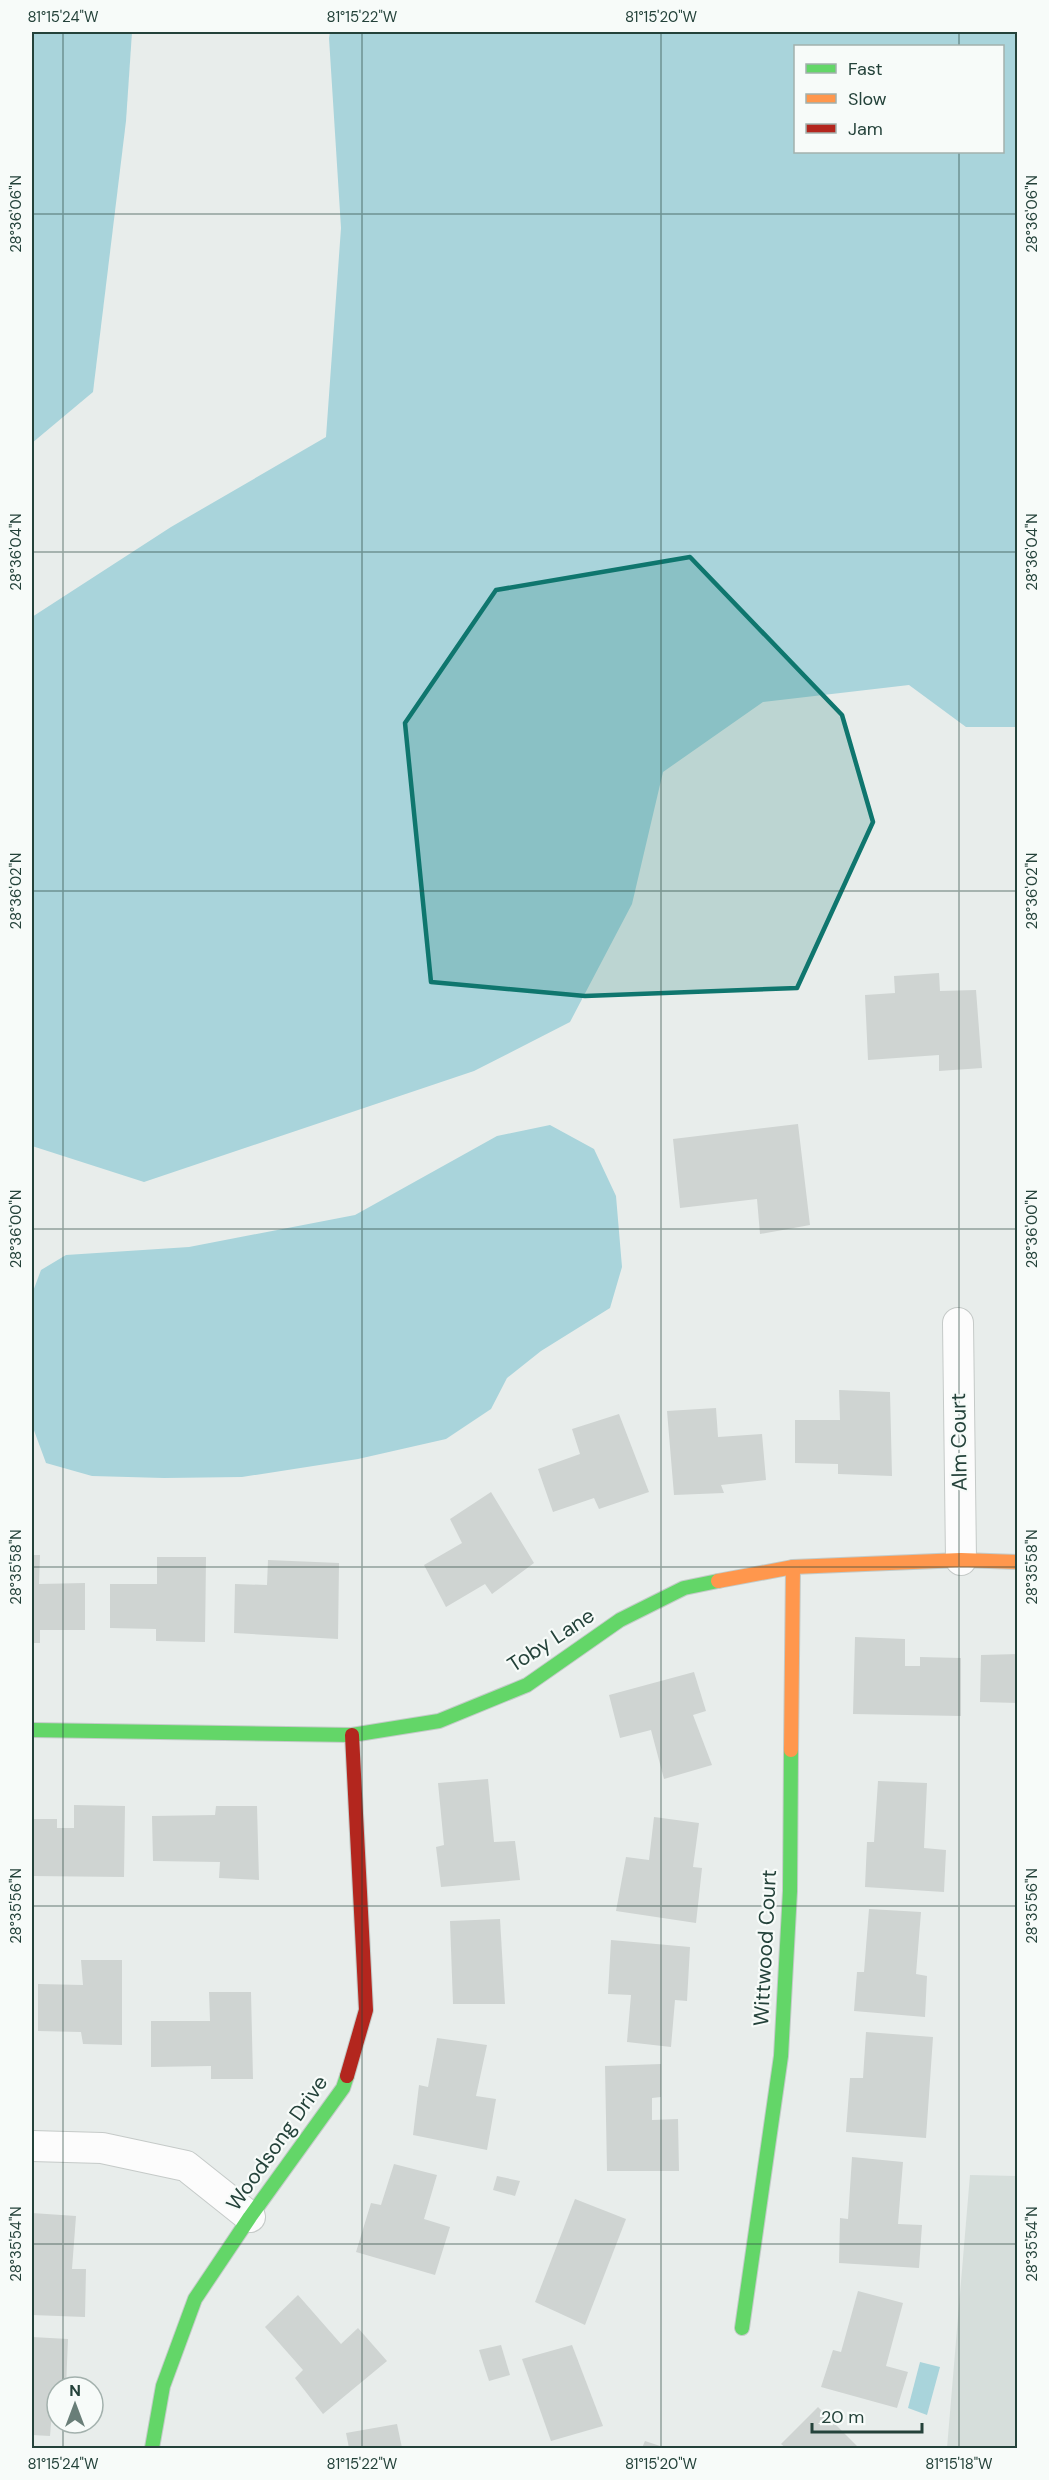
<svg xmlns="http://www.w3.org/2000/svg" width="1049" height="2480" viewBox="0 0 1049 2480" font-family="'DM Sans',sans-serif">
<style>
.built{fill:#d6dedb}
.water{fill:#a9d4db;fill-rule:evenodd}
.building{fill:#cfd4d2}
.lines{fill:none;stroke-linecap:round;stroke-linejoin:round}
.street-casing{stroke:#c5cac8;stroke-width:32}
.fast-casing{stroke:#c3cbc8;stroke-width:16}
.slow-casing{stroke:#c3cbc8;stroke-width:16}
.jam-casing{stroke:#c3cbc8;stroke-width:16}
.street{stroke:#fcfcfc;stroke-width:30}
.fast{stroke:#63d668;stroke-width:14}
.slow{stroke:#ff974d;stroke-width:14}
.jam{stroke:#b3261e;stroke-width:14}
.marked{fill:#0f766e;fill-opacity:0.2;stroke:#0f766e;stroke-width:4.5;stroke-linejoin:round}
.ticks{fill:none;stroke:#24423a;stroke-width:1.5;stroke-opacity:0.45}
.labels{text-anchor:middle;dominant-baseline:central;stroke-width:4.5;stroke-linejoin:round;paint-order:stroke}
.street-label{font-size:21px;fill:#24423a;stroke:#f7fbf9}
.neatline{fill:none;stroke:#24423a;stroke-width:2}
.ticks-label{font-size:15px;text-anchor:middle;fill:#24423a}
</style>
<rect width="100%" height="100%" fill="#e8edeb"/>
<!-- built -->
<polygon class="built" points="970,2175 1017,2176 1017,2448 947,2448"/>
<!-- water -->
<g class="water">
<polygon points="32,32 132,32 126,121 93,392 32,443"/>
<path d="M330 32H1017V727H966L909 685 763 702 663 772 632 904 570 1022 474 1071 144 1182 32 1146V617L171 527 326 437 341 228 329 38ZM796 46H1002V152H796Z"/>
<polygon points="550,1125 594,1149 616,1196 622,1267 610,1308 541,1351 507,1378 491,1409 446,1439 358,1459 242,1477 164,1478 92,1476 46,1463 32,1425 32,1294 41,1270 66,1255 189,1247 355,1215 497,1136"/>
<polygon points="920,2362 940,2367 927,2415 908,2408"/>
</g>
<!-- building -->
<g class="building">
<polygon points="939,973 940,991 976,990 982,1068 939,1071 939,1055 868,1060 865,995 895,993 894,976"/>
<polygon points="798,1124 810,1225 760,1234 757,1199 680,1208 673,1139"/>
<polygon points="839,1390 890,1392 892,1476 838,1474 838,1464 795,1463 795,1420 840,1420"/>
<polygon points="716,1408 718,1437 762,1434 766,1480 721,1485 724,1493 674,1495 667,1411"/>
<polygon points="619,1414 649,1492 599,1509 594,1498 553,1512 538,1469 580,1454 572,1429"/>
<polygon points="491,1492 534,1563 492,1594 485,1584 446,1607 424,1565 462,1543 450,1519"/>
<polygon points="32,1555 40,1555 39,1584 85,1583 85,1630 40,1630 40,1643 32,1643"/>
<polygon points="157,1557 206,1557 205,1642 156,1641 156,1629 110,1628 110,1584 157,1584"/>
<polygon points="268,1560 339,1563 338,1639 234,1633 235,1584 267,1585"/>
<polygon points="855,1637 905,1639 905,1666 920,1666 920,1657 961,1658 961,1716 853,1714"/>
<polygon points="1018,1654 1018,1703 980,1702 981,1655"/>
<polygon points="694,1672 706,1711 693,1715 712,1765 664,1779 651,1730 620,1738 609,1695"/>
<polygon points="488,1779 494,1842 515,1841 520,1880 441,1887 436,1847 444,1845 438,1783"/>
<polygon points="878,1781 927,1783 924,1848 946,1850 944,1892 865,1887 867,1842 874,1842"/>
<polygon points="74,1805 125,1806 124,1877 32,1876 32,1819 57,1819 57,1828 74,1828"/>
<polygon points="216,1806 257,1806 259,1880 219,1878 220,1862 153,1861 152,1816 215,1815"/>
<polygon points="654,1817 699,1823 693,1867 702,1868 696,1923 616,1911 626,1857 649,1860"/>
<polygon points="869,1909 921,1912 916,1974 927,1976 925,2017 854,2011 857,1972 864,1972"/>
<polygon points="500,1919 505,2004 453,2004 450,1921"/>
<polygon points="611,1940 690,1947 687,2001 675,2000 671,2047 627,2042 631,1995 608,1994"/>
<polygon points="81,1960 122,1960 122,2045 83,2044 81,2032 38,2031 38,1984 83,1985"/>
<polygon points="209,1992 251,1992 253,2079 211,2079 211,2066 151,2067 151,2021 210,2021"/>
<polygon points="866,2032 933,2037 926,2138 846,2132 850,2078 863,2078"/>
<polygon points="437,2038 487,2045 476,2096 496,2099 487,2150 413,2135 419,2085 428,2087"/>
<polygon points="661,2064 661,2097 652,2098 652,2120 678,2119 679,2171 607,2171 605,2066"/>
<polygon points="852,2157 903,2162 898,2224 922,2225 919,2268 839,2263 840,2218 848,2219"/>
<polygon points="394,2164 437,2175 424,2219 450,2227 435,2275 356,2252 371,2203 381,2205"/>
<polygon points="497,2176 520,2181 515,2196 493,2190"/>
<polygon points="575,2199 626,2219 585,2325 535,2302"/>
<polygon points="32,2213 76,2216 72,2269 86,2269 85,2317 32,2315"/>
<polygon points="858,2291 903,2303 886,2366 908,2372 897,2408 821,2387 833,2350 841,2352"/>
<polygon points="298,2295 341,2344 358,2328 387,2361 323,2414 295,2378 303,2370 265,2327"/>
<polygon points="32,2337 68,2339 66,2387 54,2387 50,2436 32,2435"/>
<polygon points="501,2345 510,2375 489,2381 479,2350"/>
<polygon points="572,2345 603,2426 551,2441 522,2359"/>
<polygon points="818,2407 859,2448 786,2448 781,2444"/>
<polygon points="397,2424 402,2448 349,2448 346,2433"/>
<polygon points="645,2441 666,2448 642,2448"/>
</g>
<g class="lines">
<!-- street casing -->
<g class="street-casing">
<g id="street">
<polyline points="958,1323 961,1560"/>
<polyline points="32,2146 102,2148 186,2166 250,2217"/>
</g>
</g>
<!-- fast casing -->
<g class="fast-casing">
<g id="fast">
<polyline points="32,1730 352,1735 439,1721 527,1685 620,1620 684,1588 718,1581"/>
<polyline points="742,2328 781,2056 790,1891 791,1750"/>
<polyline points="152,2448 163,2386 195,2299 250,2217 343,2088 347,2076"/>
</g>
</g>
<!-- slow casing -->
<g class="slow-casing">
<g id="slow">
<polyline points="718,1581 793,1567 961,1560 1018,1562"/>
<polyline points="791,1750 793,1567"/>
</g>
</g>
<!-- jam casing -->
<g class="jam-casing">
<polyline id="jam" points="347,2076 366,2010 352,1735"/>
</g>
<!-- street -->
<use href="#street" class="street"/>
<!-- fast -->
<use href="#fast" class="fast"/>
<!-- slow -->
<use href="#slow" class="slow"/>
<!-- jam -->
<use href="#jam" class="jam"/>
</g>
<!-- marked area -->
<path class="marked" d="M690 557 842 715 873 822 797 988 585 996 431 982 405 723 496 590Z"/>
<!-- ticks -->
<path class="ticks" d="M63 32V2387M362 32V2448M661 32V2448M959 32V46M959 152V2448M32 214H1018M32 552H1018M32 891H1018M32 1229H1018M32 1567H1018M32 1906H1018M32 2244H1018M63 2423V2448"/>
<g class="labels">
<!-- street labels -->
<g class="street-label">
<text transform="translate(959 1442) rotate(-91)">Alm Court</text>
<text transform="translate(551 1640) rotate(-33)">Toby Lane</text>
<text transform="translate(765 1948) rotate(-87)">Wittwood Court</text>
<text transform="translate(277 2143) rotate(-55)">Woodsong Drive</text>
</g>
</g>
<!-- border -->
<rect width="1049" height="2480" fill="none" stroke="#f7fbf9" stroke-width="66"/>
<!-- legend -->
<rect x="794" y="45" width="210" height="108" fill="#f7fbf9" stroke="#a3b1ad" stroke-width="1.5"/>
<rect x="806" y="64" width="30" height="9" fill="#63d668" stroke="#a3b1ad" stroke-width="1.5"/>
<text x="848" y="75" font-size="18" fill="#24423a">Fast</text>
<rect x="806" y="94" width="30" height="9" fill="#ff974d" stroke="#a3b1ad" stroke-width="1.5"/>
<text x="848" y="105" font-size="18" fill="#24423a">Slow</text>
<rect x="806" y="124" width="30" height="9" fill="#b3261e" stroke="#a3b1ad" stroke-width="1.5"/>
<text x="848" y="135" font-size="18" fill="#24423a">Jam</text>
<!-- north arrow -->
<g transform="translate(75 2405)"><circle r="28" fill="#f7fbf9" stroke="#a3b1ad" stroke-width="1.5"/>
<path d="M0-4.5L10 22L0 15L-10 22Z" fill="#697e78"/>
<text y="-9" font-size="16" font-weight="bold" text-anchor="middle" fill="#24423a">N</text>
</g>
<!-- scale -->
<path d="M812 2423v9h110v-9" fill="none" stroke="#24423a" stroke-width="3"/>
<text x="821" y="2423" font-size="18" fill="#24423a" stroke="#f7fbf9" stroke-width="4.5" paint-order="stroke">20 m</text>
<rect x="33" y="33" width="983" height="2414" class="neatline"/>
<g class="ticks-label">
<text x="63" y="22">81°15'24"W</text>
<text x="362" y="22">81°15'22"W</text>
<text x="661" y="22">81°15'20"W</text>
<text transform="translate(16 214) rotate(-90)" y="5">28°36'06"N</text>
<text transform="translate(1032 214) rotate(-90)" y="5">28°36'06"N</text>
<text transform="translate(16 552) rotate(-90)" y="5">28°36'04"N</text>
<text transform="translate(1032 552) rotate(-90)" y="5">28°36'04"N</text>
<text transform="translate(16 891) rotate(-90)" y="5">28°36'02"N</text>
<text transform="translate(1032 891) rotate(-90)" y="5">28°36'02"N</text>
<text transform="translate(16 1229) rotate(-90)" y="5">28°36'00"N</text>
<text transform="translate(1032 1229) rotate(-90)" y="5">28°36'00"N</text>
<text transform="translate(16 1567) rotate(-90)" y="5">28°35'58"N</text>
<text transform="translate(1032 1567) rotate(-90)" y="5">28°35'58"N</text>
<text transform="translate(16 1906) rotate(-90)" y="5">28°35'56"N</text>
<text transform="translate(1032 1906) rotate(-90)" y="5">28°35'56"N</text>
<text transform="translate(16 2244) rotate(-90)" y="5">28°35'54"N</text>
<text transform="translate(1032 2244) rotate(-90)" y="5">28°35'54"N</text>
<text x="63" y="2469">81°15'24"W</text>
<text x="362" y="2469">81°15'22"W</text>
<text x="661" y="2469">81°15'20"W</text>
<text x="959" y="2469">81°15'18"W</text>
</g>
</svg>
